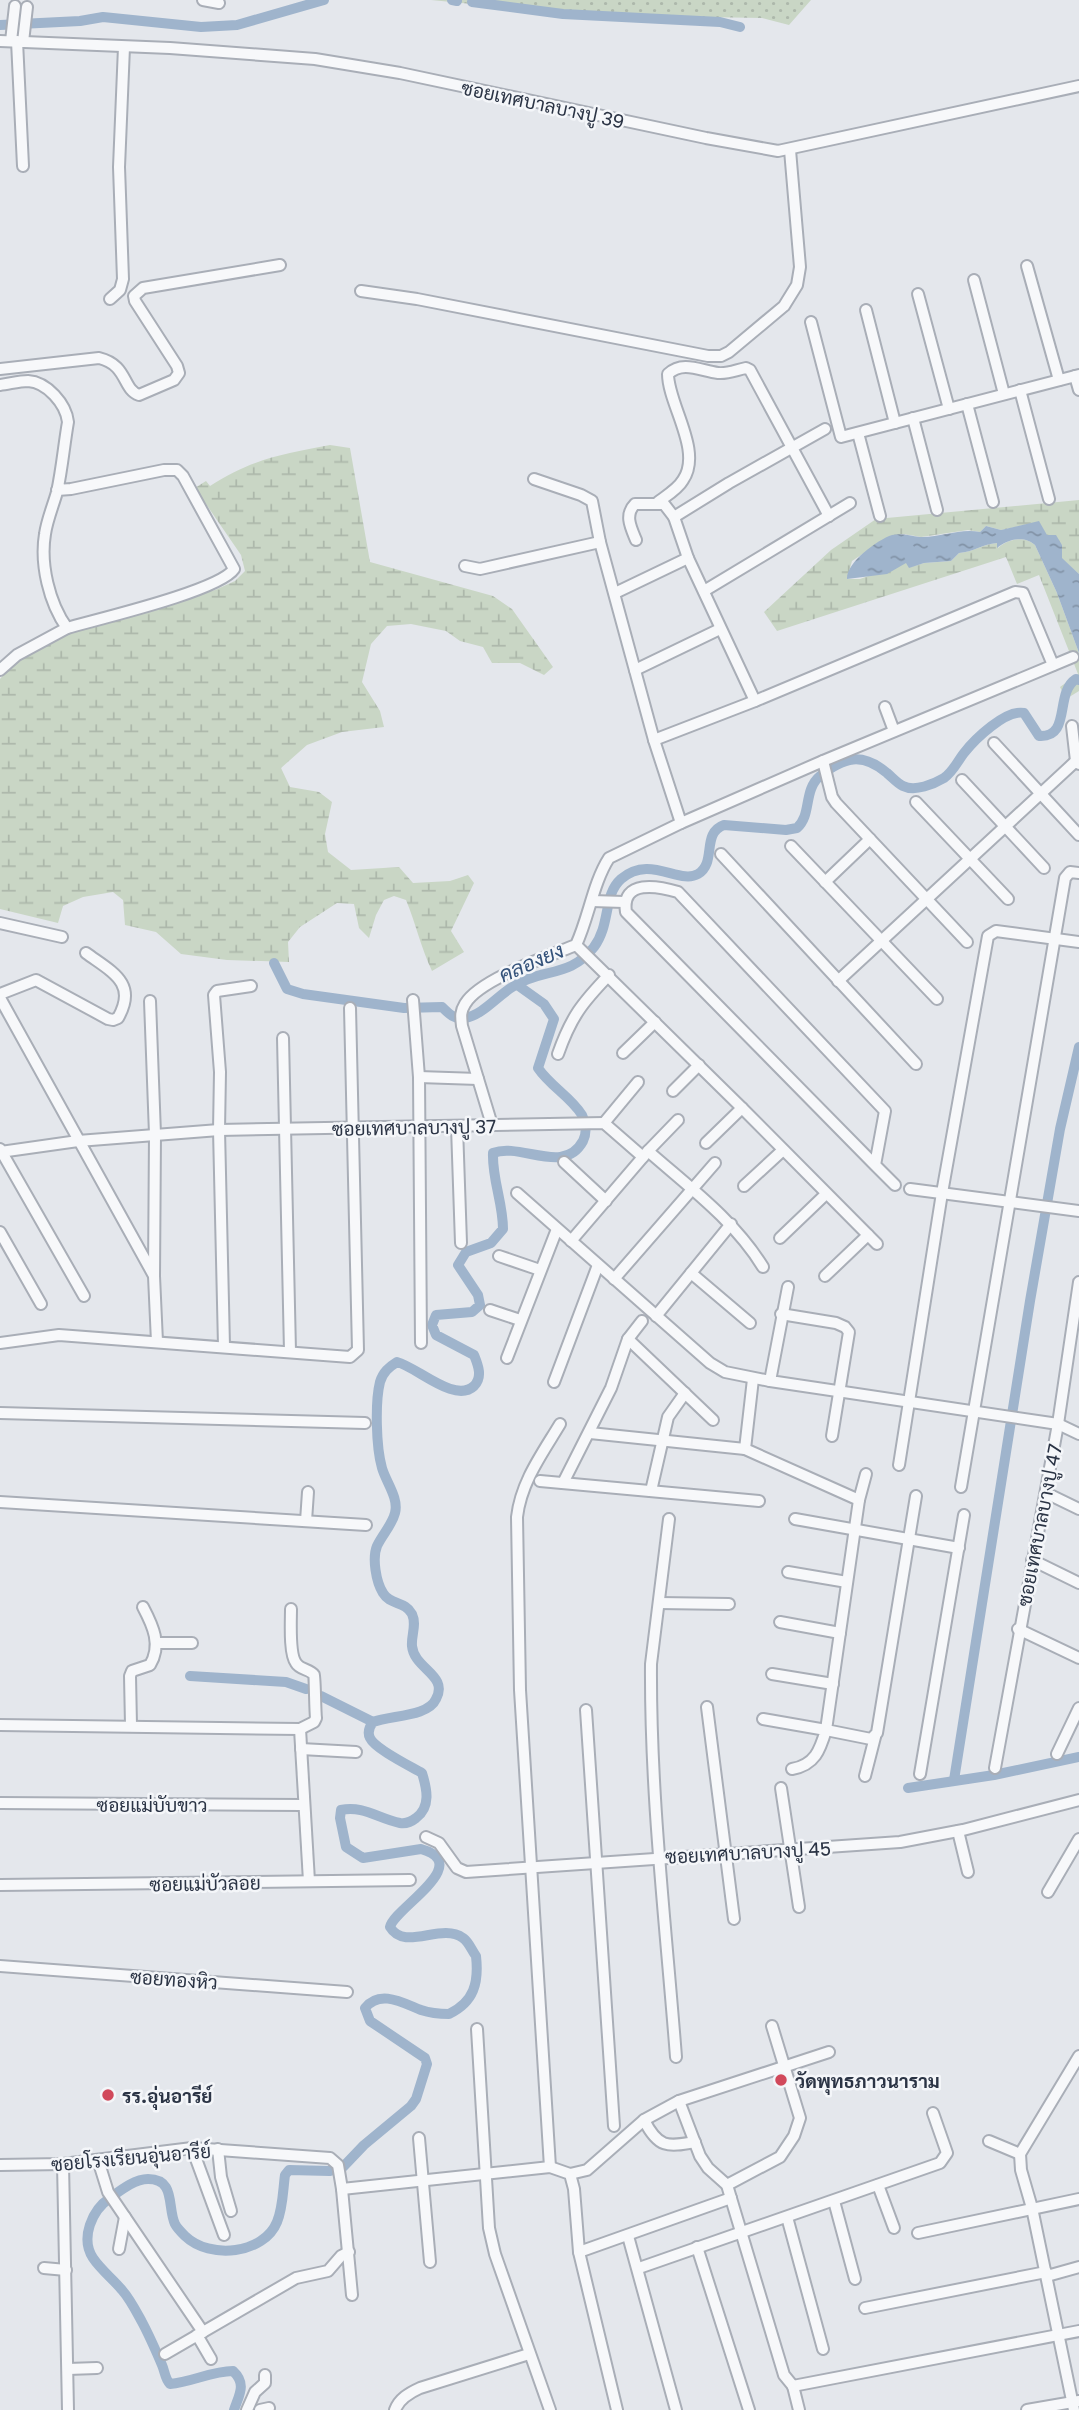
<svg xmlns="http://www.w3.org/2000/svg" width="1079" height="2410" viewBox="0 0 1079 2410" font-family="'Golos Text',Sarabun,sans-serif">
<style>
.grass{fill:url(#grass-dots)}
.wetland{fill:url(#wetland-marsh)}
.water{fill:url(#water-ripples)}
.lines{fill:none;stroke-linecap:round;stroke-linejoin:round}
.canal{stroke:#9fb4cc;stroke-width:10}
.minor-casing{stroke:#a9aeb7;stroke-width:14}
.minor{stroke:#f7f8fa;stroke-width:10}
.poi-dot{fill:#d1495b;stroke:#f4f6f9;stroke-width:2.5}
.labels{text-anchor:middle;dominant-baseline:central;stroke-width:5;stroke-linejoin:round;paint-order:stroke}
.street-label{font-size:19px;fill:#2b3445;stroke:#f4f6f9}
.poi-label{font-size:19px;font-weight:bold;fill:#2b3445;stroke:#f4f6f9;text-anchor:start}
.water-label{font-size:21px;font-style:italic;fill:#34527a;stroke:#f4f6f9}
</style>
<defs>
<pattern id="grass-dots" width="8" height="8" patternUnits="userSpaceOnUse" patternTransform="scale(1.75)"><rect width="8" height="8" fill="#c9d6c5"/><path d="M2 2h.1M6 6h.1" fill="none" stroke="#adb8ab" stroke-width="1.8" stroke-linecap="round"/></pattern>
<pattern id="wetland-marsh" width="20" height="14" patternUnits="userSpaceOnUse" patternTransform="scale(1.75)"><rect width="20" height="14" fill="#c9d6c5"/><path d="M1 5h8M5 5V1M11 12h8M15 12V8" fill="none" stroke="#adb8ab"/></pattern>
<pattern id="water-ripples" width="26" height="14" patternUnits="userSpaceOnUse" patternTransform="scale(1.75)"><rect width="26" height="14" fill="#9fb4cc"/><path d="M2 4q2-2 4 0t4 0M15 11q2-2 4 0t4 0" fill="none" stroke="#8293a7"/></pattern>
</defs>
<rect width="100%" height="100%" fill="#e4e7ec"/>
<!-- grass -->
<polygon class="grass" points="431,0 811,0 789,25 762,18 586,15"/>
<!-- wetland -->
<g class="wetland">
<path d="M330 445 350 448 370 562 493 596 512 609 553 667 544 675 520 663H492L483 647 460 641 446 631 411 624 387 626 371 644 362 682 380 711 384 727 342 732 307 745 281 768 290 787 319 792 332 802 325 834 328 852 351 870 399 867 413 883 450 881 468 875 474 883 451 931 464 952 432 971C421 948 416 924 406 900L394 896 384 900 376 915 369 938 359 928 354 904 337 903 300 927 288 942 289 962 227 960 181 954 156 932 125 925 123 900 113 892 83 897 63 906 58 923 0 909V679C39 630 156 607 215 590L235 581 245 571 241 555 195 488 206 481 210 486C251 459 283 454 330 445Z"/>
<path d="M1079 500V574L1061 558 1062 545 1047 536 1039 522 1001 530 986 526 980 532 968 530 921 537 904 534 890 536 852 561 847 579H860L906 562 910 567 924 563 951 561 959 553C973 552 983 544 997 543L998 548C1007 539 1025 535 1035 545L1057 593 1079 653V691L1066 699 1060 687 1078 674 1039 575 1017 584 1006 557 777 631 764 612 831 550 876 519Z"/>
</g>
<!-- water -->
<path class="water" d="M1039 521 1047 535H1056L1062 545V558L1079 574V653L1057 593 1035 545C1025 535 1007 539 997 548V543C983 544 973 552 959 553L951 561 924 563 909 568 906 563 887 574 847 579C846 563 877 540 892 535 902 533 910 536 920 537 940 538 959 528 980 532L986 526 1001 530Z"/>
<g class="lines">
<!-- canal -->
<g class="canal">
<polyline points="452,0 457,1"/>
<polyline points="472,2 563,14 720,22 740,27"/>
<polyline points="0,25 80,21 103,17 201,27 237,25 324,0"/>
<path d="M274 963 287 989 303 994 404 1008 442 1007C449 1014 455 1020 465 1018 483 1015 498 995 514 986 542 968 570 978 594 947 611 924 603 895 621 879 650 854 679 885 698 874 717 863 701 833 724 825L786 830 797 828C812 815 803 790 820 776 844 757 862 752 887 773 892 777 897 783 903 786 915 792 934 784 944 778 953 772 957 762 964 753 975 739 1006 709 1024 713L1039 736C1072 738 1054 693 1076 679L1079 680"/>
<polyline points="190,1676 286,1682 306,1689"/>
<polyline points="321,1696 373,1722"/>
<polyline points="954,1780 1030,1301 1060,1129 1079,1047"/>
<polyline points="908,1788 994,1775 1079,1757"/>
<path d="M234 2410C239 2395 247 2384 233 2371 212 2371 192 2382 170 2384 165 2379 165 2372 162 2365 156 2351 149 2335 142 2322 136 2311 130 2299 122 2290 113 2279 101 2270 93 2258 80 2238 92 2210 110 2198 121 2190 135 2179 148 2179 176 2179 167 2207 175 2224 177 2228 182 2233 185 2236 210 2260 264 2254 277 2222 283 2208 283 2189 285 2175L289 2170 330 2171 343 2167 364 2145 411 2106 416 2099 427 2064 425 2058 370 2021 365 2008C380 1989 403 2003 421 2010 430 2013 439 2014 449 2014 474 2002 479 1983 476 1956 472 1951 469 1942 463 1938 441 1922 405 1952 390 1927 394 1908 475 1864 421 1849L363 1858 346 1847 340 1818 341 1810C363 1805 379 1819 400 1823 406 1824 411 1822 416 1818 431 1807 427 1789 422 1773 410 1766 375 1749 370 1738 367 1732 370 1726 373 1722 391 1715 428 1717 436 1699 449 1675 414 1669 412 1646 411 1635 417 1625 412 1614 405 1601 390 1605 383 1593 376 1582 372 1558 377 1546 382 1535 392 1525 395 1513 399 1498 386 1482 382 1468 376 1447 375 1402 380 1382 383 1372 389 1367 397 1362 417 1367 455 1404 474 1386 483 1377 478 1365 474 1355L436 1335 432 1325 436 1315 472 1312 480 1305 478 1295 458 1265 466 1252 491 1243 503 1229C503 1203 492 1179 493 1153 521 1142 564 1176 583 1141 587 1133 586 1123 582 1115 571 1097 550 1086 538 1068L554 1019 544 1004 516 984"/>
</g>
<!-- minor casing -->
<g class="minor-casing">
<g id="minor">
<polyline points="203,0 219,3"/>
<polyline points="0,41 170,48 315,59 400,73 706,138 778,151 1079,86"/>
<polyline points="11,41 15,6"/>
<polyline points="17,41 23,166"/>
<polyline points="23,42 27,7"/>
<polyline points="1027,266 1059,380"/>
<polyline points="974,280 1004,394"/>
<polyline points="361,291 417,299 708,356 721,356 729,352 784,306 797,285 800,267 790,150"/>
<polyline points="918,294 949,409"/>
<polyline points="110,299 120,290 123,279 119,167 124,47"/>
<polyline points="866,310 895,423"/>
<polyline points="811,322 841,437 1079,375"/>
<path d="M0 369 99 358C128 365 122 389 139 395L174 380 179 373 177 366 135 301 134 296 143 288 280 265"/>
<polyline points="1075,376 1079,390"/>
<path d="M0 385C9 384 19 381 28 381 47 382 66 404 68 422 64 445 62 469 57 492 53 506 47 520 45 534 40 564 49 603 67 628 98 619 219 591 234 569L183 476 177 470H164L71 489 57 490"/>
<polyline points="1020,390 1049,499"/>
<polyline points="967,404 993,502"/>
<polyline points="913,418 937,510"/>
<polyline points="858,433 880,516"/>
<polyline points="534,479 581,495 592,501 600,542 654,740 681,823"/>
<path d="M658 502C666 496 678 489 683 480 703 451 668 404 668 374 683 360 701 371 718 373 728 374 736 370 746 368L750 370 829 516"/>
<path d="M636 540C631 528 624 515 635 504H664L674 517"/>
<polyline points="688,558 755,701"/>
<polyline points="465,566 480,569 600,542"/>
<polyline points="704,591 850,503"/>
<polyline points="615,593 688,558 674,517 729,483 825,429"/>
<polyline points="0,670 17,655 67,628"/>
<polyline points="635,670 720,629"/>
<polyline points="885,707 894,731"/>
<polyline points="1072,726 1076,761"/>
<polyline points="654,740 755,701 1015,592 1023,593 1053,665"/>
<polyline points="994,743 1079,835"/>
<polyline points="823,761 832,797 836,803 967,942"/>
<polyline points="962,780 1044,868"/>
<polyline points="916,802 1008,899"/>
<polyline points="791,846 937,999"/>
<polyline points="721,854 916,1064"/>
<polyline points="825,882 870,839"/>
<polyline points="592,901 624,902"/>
<polyline points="0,923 62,937"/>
<polyline points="576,945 742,1108 877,1244"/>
<polyline points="838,981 1076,761 1079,764"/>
<path d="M0 994 36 980 108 1019 113 1020 118 1018C138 983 112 972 86 953"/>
<polyline points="0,998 153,1274"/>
<polyline points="413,1000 419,1077 421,1343"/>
<polyline points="150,1001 155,1134 154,1276 157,1342"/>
<polyline points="283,1038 290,1351"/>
<polyline points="623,1053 655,1022"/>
<path d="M558 1054C571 1017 582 1003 609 975"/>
<polyline points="419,1077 478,1079"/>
<polyline points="673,1091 699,1065"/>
<polyline points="604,1123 638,1082"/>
<path d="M492 1125 462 1026C461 1017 460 1012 465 1004 480 979 549 956 576 945 589 917 593 883 609 858L681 823 823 761 1073 657"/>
<polyline points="457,1127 461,1243"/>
<polyline points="706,1143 742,1108"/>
<polyline points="0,1149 84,1296"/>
<polyline points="648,1151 678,1120"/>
<path d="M0 1152 78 1141 219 1130 604 1123 643 1157 648 1151C689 1187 734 1220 763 1267"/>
<polyline points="564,1162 606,1201"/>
<path d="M875 1165 885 1111 678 892C658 886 621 879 626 912L875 1165 895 1185"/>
<polyline points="744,1186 783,1150"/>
<polyline points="910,1189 1079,1211"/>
<polyline points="517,1193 710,1363 725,1372 770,1381"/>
<polyline points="0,1232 41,1304"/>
<polyline points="780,1238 826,1194"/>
<polyline points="571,1241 643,1157"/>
<polyline points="499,1256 540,1270"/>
<polyline points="691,1273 750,1323"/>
<polyline points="825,1276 868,1235"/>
<polyline points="614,1279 715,1163"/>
<polyline points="788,1287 770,1381 1058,1424 1079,1434"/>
<polyline points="490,1310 520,1320"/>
<polyline points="781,1314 836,1323 845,1327 849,1332 832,1436"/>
<polyline points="656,1316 731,1224"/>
<polyline points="628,1339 713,1420"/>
<polyline points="0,1343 59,1335 350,1357 358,1350 350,1008"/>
<polyline points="224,1346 219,1130 220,1072 214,995 217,991 251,986"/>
<polyline points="507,1358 557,1229"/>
<polyline points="753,1379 745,1449 859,1500 826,1730 871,1739 877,1733 916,1496"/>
<polyline points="554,1382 598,1265"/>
<polyline points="0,1413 365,1423"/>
<polyline points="590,1433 745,1449"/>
<polyline points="899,1465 942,1193 988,936 996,931 1079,942"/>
<polyline points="540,1481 759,1501"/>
<polyline points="563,1483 611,1388 628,1339 642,1321"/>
<polyline points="961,1487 1065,878 1070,872 1079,873"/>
<polyline points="651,1491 668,1417 685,1393"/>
<polyline points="1046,1493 1079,1509"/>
<polyline points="859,1500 866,1474"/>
<polyline points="0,1502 366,1525"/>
<path d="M669 1519 651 1664C650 1795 666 1927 676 2057"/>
<polyline points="795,1519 959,1548"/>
<polyline points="306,1521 308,1492"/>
<polyline points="1032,1560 1079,1583"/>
<polyline points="788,1572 847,1582"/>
<polyline points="659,1603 729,1604"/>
<polyline points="780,1622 840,1633"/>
<polyline points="1018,1629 1079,1658"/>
<polyline points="156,1643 192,1643"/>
<polyline points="772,1674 833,1684"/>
<polyline points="707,1707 734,1919"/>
<polyline points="586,1710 614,2126"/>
<path d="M763 1719 826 1730C820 1750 815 1765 792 1769"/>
<path d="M0 1725 300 1729 314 1722 316 1718C315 1711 315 1677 314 1675 310 1669 300 1670 296 1663 289 1654 291 1621 291 1609"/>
<path d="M131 1725 130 1676 132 1671 150 1665C162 1645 153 1626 143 1607"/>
<polyline points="300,1729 309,1881"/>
<polyline points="301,1749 356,1752"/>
<polyline points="1057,1754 1079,1708"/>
<polyline points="995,1768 1058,1424 1079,1282"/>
<polyline points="920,1774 964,1515"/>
<polyline points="865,1776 875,1737"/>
<polyline points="781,1788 799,1907"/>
<polyline points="0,1803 303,1805"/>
<polyline points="958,1831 968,1872"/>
<polyline points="426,1837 439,1843 457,1868 466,1872 900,1842 963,1830 1079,1800"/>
<polyline points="0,1885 410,1880"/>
<polyline points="1048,1892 1079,1839"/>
<polyline points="0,1966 347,1992"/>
<polyline points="477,2029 489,2228 495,2254 550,2410"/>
<polyline points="679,2101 700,2156 708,2168 727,2185 784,2375 793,2386"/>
<path d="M644 2120C658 2148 667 2147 695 2142"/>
<polyline points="419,2138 430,2262"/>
<polyline points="989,2141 1020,2154"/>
<polyline points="192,2148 224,2235"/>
<polyline points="218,2149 221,2177 231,2211"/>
<polyline points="98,2160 108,2192 203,2332"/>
<polyline points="63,2164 68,2410"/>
<polyline points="0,2165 63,2164 192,2148 330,2158 338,2165 342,2189 352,2295"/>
<path d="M550 2167 520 1690 517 1517C521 1482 542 1454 560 1424"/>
<polyline points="570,2174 587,2170 644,2120 679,2101 829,2052"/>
<polyline points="727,2185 780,2157 794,2136 800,2118 772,2026"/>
<polyline points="878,2185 894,2228"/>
<polyline points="342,2189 550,2167 570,2174 574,2189 579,2252 617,2410"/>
<polyline points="834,2201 855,2279"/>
<polyline points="787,2217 823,2349"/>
<polyline points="918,2233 1079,2199"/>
<polyline points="628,2236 676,2410"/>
<polyline points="697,2247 749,2410"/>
<polyline points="119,2249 125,2217"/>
<polyline points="579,2252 731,2198"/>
<polyline points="44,2268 66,2270"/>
<polyline points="639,2268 940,2163 947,2153 933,2113"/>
<polyline points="1047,2276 1079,2267"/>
<polyline points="865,2308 1046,2272"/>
<polyline points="197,2335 211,2359"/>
<polyline points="165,2354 296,2278 328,2271 341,2256 349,2252"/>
<polyline points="68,2369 97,2368"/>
<polyline points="793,2386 1079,2331"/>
<polyline points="793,2386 799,2410"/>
<polyline points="247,2410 255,2392 265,2383 265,2375"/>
<polyline points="260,2410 269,2408"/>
<path d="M395 2410C399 2399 409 2393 420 2388L529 2354"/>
<polyline points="1027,2410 1079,2401"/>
<polyline points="1074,2410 1032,2208 1021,2170 1020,2154 1079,2056"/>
</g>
</g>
<!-- minor -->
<use href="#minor" class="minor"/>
</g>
<!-- markers -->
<g class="poi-dot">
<circle cx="781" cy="2080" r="7"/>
<circle cx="108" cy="2095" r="7"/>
</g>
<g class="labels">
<!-- street labels -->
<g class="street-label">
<text transform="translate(543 104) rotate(12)">ซอยเทศบาลบางปู 39</text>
<text transform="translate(414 1127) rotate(-1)">ซอยเทศบาลบางปู 37</text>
<text transform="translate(1039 1525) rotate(-79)">ซอยเทศบาลบางปู 47</text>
<text x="152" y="1804">ซอยแม่บับขาว</text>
<text transform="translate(748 1852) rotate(-3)">ซอยเทศบาลบางปู 45</text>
<text transform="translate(205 1883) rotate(-1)">ซอยแม่บัวลอย</text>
<text transform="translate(174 1979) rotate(4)">ซอยทองหิว</text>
<text transform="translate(131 2157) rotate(-5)">ซอยโรงเรียนอุ่นอารีย์</text>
</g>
<!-- poi labels -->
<g class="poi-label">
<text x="795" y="2080">วัดพุทธภาวนาราม</text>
<text x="122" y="2095">รร.อุ่นอารีย์</text>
</g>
<!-- water labels -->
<g class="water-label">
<text transform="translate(531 962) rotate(-23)">คลองยง</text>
</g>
</g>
</svg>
